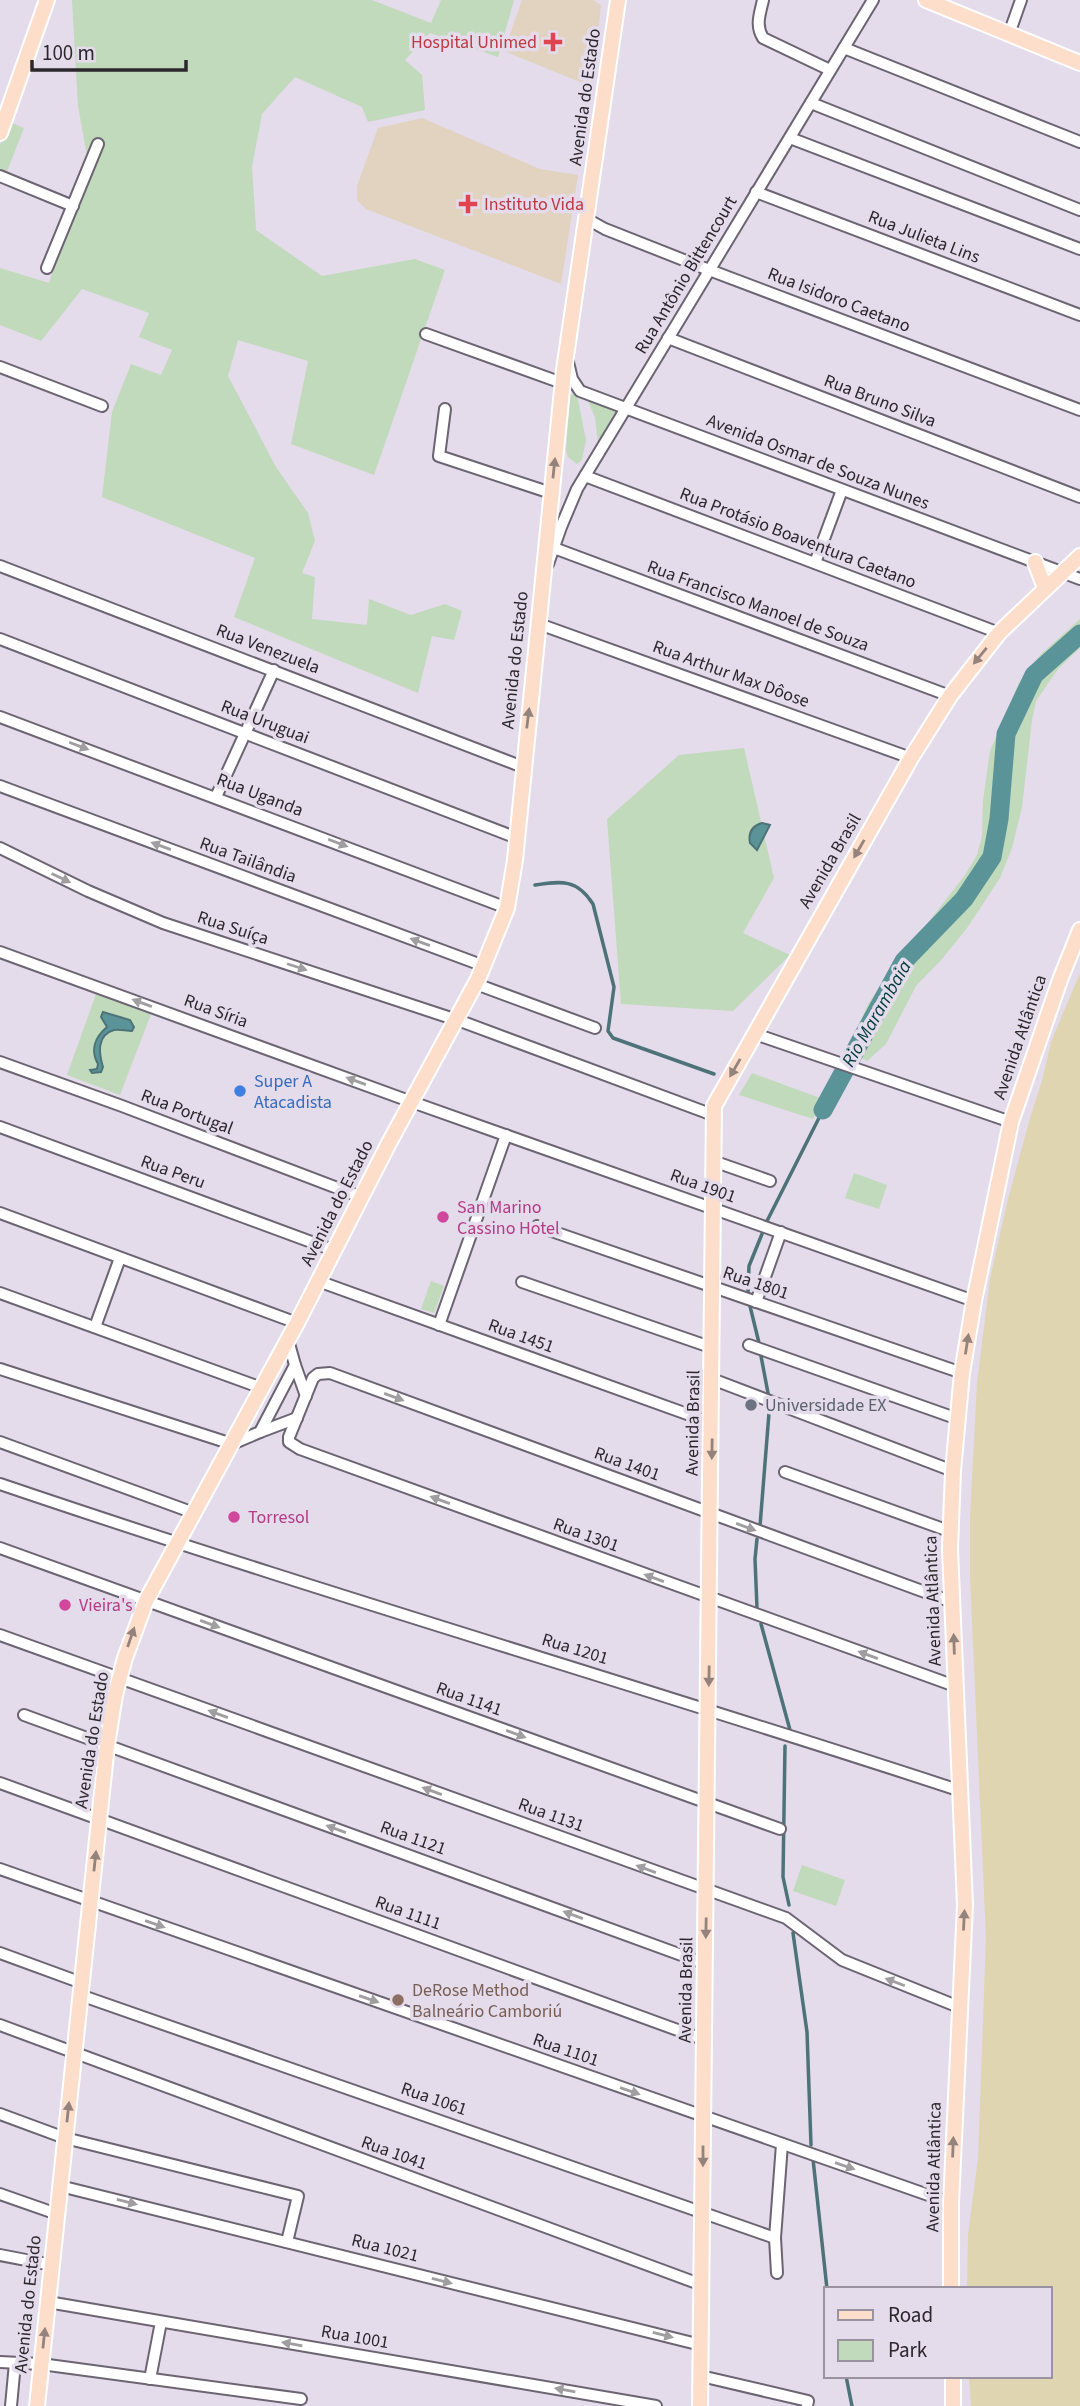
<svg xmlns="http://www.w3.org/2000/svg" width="1080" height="2406" viewBox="0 0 1080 2406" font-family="'Source Sans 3',sans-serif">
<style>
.medical{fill:#e1d3c0}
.green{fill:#c1dabb;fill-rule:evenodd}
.sand{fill:#dfd5b1}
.water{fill:#5b9498;stroke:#4d7378;stroke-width:2}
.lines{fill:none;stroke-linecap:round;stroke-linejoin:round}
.stream{stroke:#4d7378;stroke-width:3.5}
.river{stroke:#5b9498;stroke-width:19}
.minor-casing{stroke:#6c6472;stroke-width:14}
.major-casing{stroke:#fff;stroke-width:18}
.minor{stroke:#fff;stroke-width:10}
.major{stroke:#fddecb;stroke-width:14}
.oneway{fill:#94827c}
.oneway2{fill:#a09ea0}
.health-dot{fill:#e0444e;stroke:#e4dbeb;stroke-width:2.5}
.shop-dot{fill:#3f7fe0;stroke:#e4dbeb;stroke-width:2.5}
.hotel-dot{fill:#d1479c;stroke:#e4dbeb;stroke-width:2.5}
.worship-dot{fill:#6b7280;stroke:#e4dbeb;stroke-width:2.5}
.education-dot{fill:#8d6e63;stroke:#e4dbeb;stroke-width:2.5}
.labels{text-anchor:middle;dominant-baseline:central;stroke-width:7;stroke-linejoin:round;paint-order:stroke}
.health-label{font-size:18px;fill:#be3a42;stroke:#e4dbeb;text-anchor:end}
.street-label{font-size:18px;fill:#2b272d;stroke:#e4dbeb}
.shop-label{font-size:18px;fill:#366cbe;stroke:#e4dbeb;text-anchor:start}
.hotel-label{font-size:18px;fill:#b23c85;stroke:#e4dbeb;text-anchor:start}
.worship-label{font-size:18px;fill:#5b616d;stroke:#e4dbeb;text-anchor:start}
.education-label{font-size:18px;fill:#785e54;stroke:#e4dbeb;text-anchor:start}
.water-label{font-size:19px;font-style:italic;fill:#003a3d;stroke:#e4dbeb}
</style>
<rect width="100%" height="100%" fill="#e4dbeb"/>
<!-- medical -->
<g class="medical">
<polygon points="522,0 593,0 601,5 593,84 590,86 504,51"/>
<polygon points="422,118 540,169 578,175 561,284 366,209 357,200 357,186 378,128"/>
</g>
<!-- green -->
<g class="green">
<polygon points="72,0 372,0 431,23 441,0 514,0 498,57 430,33 405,60 422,75 425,110 368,122 362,107 295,77 262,114 252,167 256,230 322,276 415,259 445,270 374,475 291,444 308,361 238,340 228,376 276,467 308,513 315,541 302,573 315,577 312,619 367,625 369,599 411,615 445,604 462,611 454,640 432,636 418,693 234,617 255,558 102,497 112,412 131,364 161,375 172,350 139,337 149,313 82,289 41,341 0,325 0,268 49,283 87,156 78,106"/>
<polygon points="9,122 24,128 6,174 0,171 0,145"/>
<polygon points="570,394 577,395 586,440 582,460 577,464 568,457 566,450"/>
<polygon points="587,399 618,410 598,443 595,417"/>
<polygon points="1080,619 1080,648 1058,669 1036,701 1032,720 1022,807 1012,848 1000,878 967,928 942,959 916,986 886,1044 867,1061 848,1050 868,1004 892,969 965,875 977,855 982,836 983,801 990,751 1019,683 1040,655"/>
<polygon points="744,748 774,878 743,933 790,955 733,1011 621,1004 607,819 679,755"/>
<path d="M96 994 151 1014 120 1095 67 1075ZM108 1012 129 1020 124 1031 116 1029C96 1039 100 1054 97 1074L92 1068 97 1069 98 1064 95 1058 107 1028Z"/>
<polygon points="752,1073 823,1099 813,1119 739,1095"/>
<polygon points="854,1173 887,1185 879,1209 845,1198"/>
<polygon points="431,1281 444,1286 434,1313 421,1309"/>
<polygon points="802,1865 845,1880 836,1906 793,1891"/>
</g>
<!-- sand -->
<polygon class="sand" points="1080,973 1080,2406 971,2406 969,2376 1050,2376 1050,2289 967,2289 968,2235 978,2158 986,1938 970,1576 970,1517 977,1383 990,1279 1007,1203 1030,1118 1042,1081 1051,1042"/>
<!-- water -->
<g class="water">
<path d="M762 823 770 825 757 850 750 843C748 833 752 826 762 823Z"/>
<path d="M103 1012 130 1020 134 1027 132 1031C126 1031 119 1029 114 1030 96 1035 99 1054 103 1067L101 1072 92 1073 90 1070 97 1069 98 1064C90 1050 95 1037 107 1027L101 1017Z"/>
</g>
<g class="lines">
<!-- stream -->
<g class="stream">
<path d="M535 885C562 881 577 879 593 904L614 987 608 1031 613 1038 714 1074"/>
<polyline points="767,1221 823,1110"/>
<polyline points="748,1293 749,1266 762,1234"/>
<polyline points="750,1306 759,1343"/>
<polyline points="761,1356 768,1393"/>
<polyline points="760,1526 769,1413"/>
<polyline points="757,1539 755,1559 757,1608"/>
<polyline points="761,1624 790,1730"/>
<polyline points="785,1746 783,1877 789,1905"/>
<polyline points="793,1933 807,2032 811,2145"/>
<polyline points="813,2159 827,2289"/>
<polyline points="846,2376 852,2406"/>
</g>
<!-- river -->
<polyline class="river" points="823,1110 904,961 964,899 992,857 999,819 1006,734 1034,675 1080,634"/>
<!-- minor casing -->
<g class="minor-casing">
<g id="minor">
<path d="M763 0C760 14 755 25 763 38L830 70"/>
<polyline points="1009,34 1021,0"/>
<polyline points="844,48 1080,142"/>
<polyline points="811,103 1080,210"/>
<polyline points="790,138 1080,249"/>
<polyline points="0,176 73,206"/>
<polyline points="756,192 1080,315"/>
<polyline points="587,219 605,229 704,268 1080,410"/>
<polyline points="47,268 98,144"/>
<polyline points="426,334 562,383"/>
<polyline points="668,338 1080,497"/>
<polyline points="568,362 572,379 580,391 1080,579"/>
<polyline points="0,367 102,406"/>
<polyline points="445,409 439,456 551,493"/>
<polyline points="585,476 999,633"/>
<polyline points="554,548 950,696"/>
<polyline points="815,563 842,490"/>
<polyline points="548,564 561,527 577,489 873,0"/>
<polyline points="0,566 523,767"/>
<polyline points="539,624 911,758"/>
<polyline points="0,639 517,838"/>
<polyline points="0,717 507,908"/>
<polyline points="0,786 484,966"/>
<polyline points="216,797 274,670"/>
<polyline points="0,848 88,891 163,923 463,1022 713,1115"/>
<polyline points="0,952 412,1102 974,1301"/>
<polyline points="476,984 595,1028"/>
<polyline points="755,1034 1011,1122"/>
<polyline points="0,1062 122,1106 361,1197"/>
<polyline points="0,1127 333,1250"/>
<polyline points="713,1161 770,1181"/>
<polyline points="0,1213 297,1323"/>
<polyline points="537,1226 962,1373"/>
<polyline points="318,1281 712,1423"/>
<polyline points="522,1282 713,1348"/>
<polyline points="0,1293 262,1388"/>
<polyline points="756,1302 781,1232"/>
<polyline points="439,1325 506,1135"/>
<polyline points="95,1327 120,1258"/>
<polyline points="749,1345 958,1419"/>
<polyline points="295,1365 306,1396"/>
<polyline points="0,1369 232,1444 260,1432 295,1365 288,1340"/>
<polyline points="712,1379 953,1471"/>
<polyline points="260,1432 297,1418"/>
<polyline points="0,1442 194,1513"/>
<polyline points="785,1472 949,1531"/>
<path d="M0 1484C318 1592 641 1686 961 1791"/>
<polyline points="0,1548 780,1829"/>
<polyline points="952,1602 330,1373 318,1374 313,1378 289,1437 289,1442 300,1449 955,1686"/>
<polyline points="0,1635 786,1918 842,1960 959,2007"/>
<polyline points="24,1715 706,1964"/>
<polyline points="0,1783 705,2040"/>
<polyline points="0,1869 951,2203"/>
<polyline points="0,1953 82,1983"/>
<polyline points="80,1995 775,2238"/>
<polyline points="0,2025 702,2285"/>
<polyline points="0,2114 65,2138 298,2196 287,2242"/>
<polyline points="60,2186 701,2345"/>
<polyline points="0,2194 57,2214"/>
<polyline points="0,2255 52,2265"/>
<polyline points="777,2273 775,2238 782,2144"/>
<polyline points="48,2302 656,2406"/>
<polyline points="0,2362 41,2364 301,2399"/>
<polyline points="701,2376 808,2401 807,2406"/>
<polyline points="150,2379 161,2322"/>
<polyline points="11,2406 15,2363"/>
</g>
</g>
<!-- major casing -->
<g class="major-casing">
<g id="major">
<polyline points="926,0 1080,63"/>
<polyline points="0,133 47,0"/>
<polyline points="1035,562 1045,588"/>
<polyline points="951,2289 951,2203 965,1905 950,1549 953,1471 962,1373 974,1301 1011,1122 1060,980 1080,930"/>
<polyline points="953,2376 953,2406"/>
<polyline points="37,2406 107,1745 115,1695 125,1658 146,1601 297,1323 389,1143 478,979 507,908 515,860 564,370 618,0"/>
<polyline points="700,2406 714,1106 911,758 950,696 999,633 1080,556"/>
</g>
</g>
<!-- minor -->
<use href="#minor" class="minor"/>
<!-- major -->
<use href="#major" class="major"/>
</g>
<!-- one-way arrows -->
<defs><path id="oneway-solid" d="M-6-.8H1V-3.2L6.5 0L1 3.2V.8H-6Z" transform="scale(1.75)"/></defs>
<g class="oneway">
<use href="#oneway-solid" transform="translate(554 468) rotate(-84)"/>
<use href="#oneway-solid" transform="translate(980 656) rotate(129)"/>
<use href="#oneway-solid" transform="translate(528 718) rotate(-83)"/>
<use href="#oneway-solid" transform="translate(859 849) rotate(120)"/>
<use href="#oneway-solid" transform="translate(735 1068) rotate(120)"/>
<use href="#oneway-solid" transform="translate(967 1344) rotate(-81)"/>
<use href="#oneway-solid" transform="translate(712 1449) rotate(91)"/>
<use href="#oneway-solid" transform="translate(131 1637) rotate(-71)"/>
<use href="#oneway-solid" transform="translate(954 1644) rotate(-92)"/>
<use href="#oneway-solid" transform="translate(709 1676) rotate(91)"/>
<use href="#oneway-solid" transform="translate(95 1861) rotate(-84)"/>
<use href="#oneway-solid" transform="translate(964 1920) rotate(-87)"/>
<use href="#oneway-solid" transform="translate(706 1928) rotate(91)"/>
<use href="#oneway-solid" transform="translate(68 2112) rotate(-84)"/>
<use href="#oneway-solid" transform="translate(953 2147) rotate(-88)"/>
<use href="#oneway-solid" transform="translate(703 2156) rotate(90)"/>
<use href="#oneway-solid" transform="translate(44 2338) rotate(-84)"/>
</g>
<g class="oneway2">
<use href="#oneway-solid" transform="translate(79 746) rotate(21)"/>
<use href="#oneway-solid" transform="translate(338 843) rotate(21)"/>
<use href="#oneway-solid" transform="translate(161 846) rotate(-160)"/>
<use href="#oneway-solid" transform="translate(61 878) rotate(26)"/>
<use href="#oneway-solid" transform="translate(420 942) rotate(-160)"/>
<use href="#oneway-solid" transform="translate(297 967) rotate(18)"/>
<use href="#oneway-solid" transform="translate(142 1003) rotate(-160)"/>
<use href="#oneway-solid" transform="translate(356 1081) rotate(-160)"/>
<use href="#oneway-solid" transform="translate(394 1397) rotate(20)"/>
<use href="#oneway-solid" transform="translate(440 1500) rotate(-160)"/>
<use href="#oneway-solid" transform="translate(746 1527) rotate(20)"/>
<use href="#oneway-solid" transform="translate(654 1578) rotate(-160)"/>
<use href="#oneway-solid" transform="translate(210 1624) rotate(20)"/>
<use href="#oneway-solid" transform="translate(868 1655) rotate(-160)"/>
<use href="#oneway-solid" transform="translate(218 1714) rotate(-160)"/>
<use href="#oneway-solid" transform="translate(516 1734) rotate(20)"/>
<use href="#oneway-solid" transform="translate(432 1791) rotate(-160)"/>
<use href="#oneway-solid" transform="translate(336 1829) rotate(-160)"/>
<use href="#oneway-solid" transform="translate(646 1869) rotate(-160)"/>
<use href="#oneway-solid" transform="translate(573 1915) rotate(-160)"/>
<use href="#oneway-solid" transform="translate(155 1924) rotate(19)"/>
<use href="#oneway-solid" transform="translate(895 1982) rotate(-159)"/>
<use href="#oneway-solid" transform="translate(369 1999) rotate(19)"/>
<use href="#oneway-solid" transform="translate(630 2091) rotate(19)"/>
<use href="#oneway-solid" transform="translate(845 2166) rotate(19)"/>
<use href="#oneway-solid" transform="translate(127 2202) rotate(14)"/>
<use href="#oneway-solid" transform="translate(442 2281) rotate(14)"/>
<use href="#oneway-solid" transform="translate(663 2335) rotate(14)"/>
<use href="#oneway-solid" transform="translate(292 2344) rotate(-170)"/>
<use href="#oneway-solid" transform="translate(565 2390) rotate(-170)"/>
</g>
<!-- markers -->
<g class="health-dot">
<path d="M549.5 31.5h7v7h7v7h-7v7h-7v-7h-7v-7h7z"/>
<path d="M464.5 193.5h7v7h7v7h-7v7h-7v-7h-7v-7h7z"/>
</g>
<circle class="shop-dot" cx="240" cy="1091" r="7"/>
<g class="hotel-dot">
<circle cx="443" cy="1217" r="7"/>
<circle cx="234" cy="1517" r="7"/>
<circle cx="65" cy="1605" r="7"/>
</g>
<circle class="worship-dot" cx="751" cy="1405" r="7"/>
<circle class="education-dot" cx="398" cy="2000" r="7"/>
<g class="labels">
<!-- health labels -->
<g class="health-label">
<text x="537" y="42">Hospital Unimed</text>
<text x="484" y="204" text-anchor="start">Instituto Vida</text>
</g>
<!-- street labels -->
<g class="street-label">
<text transform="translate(585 97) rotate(-82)">Avenida do Estado</text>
<text transform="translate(924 237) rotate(21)">Rua Julieta Lins</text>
<text transform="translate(686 275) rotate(-59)">Rua Antônio Bittencourt</text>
<text transform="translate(839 300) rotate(21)">Rua Isidoro Caetano</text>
<text transform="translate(880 401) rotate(21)">Rua Bruno Silva</text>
<text transform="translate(818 462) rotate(21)">Avenida Osmar de Souza Nunes</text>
<text transform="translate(798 538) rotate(21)">Rua Protásio Boaventura Caetano</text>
<text transform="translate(758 606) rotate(20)">Rua Francisco Manoel de Souza</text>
<text transform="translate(268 649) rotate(21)">Rua Venezuela</text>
<text transform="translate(515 660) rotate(-84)">Avenida do Estado</text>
<text transform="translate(731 674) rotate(20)">Rua Arthur Max Dôose</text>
<text transform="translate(265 722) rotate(21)">Rua Uruguai</text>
<text transform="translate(260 795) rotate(21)">Rua Uganda</text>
<text transform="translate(248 860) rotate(20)">Rua Tailândia</text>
<text transform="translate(830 861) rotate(-60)">Avenida Brasil</text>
<text transform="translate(233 928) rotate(18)">Rua Suíça</text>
<text transform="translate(216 1011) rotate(20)">Rua Síria</text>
<text transform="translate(1020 1037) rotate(-71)">Avenida Atlântica</text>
<text transform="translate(187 1112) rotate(21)">Rua Portugal</text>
<text transform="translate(173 1172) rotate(20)">Rua Peru</text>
<text transform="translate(703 1186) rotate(20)">Rua 1901</text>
<text transform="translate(337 1203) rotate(-63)">Avenida do Estado</text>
<text transform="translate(756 1283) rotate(19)">Rua 1801</text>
<text transform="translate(521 1336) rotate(20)">Rua 1451</text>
<text transform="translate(693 1423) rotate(-89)">Avenida Brasil</text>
<text transform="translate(627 1464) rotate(20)">Rua 1401</text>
<text transform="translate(586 1535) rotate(20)">Rua 1301</text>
<text transform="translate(933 1601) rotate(-92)">Avenida Atlântica</text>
<text transform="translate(575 1649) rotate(17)">Rua 1201</text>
<text transform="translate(469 1699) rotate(20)">Rua 1141</text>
<text transform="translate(92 1740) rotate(-81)">Avenida do Estado</text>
<text transform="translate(551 1815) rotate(20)">Rua 1131</text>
<text transform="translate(413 1838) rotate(20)">Rua 1121</text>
<text transform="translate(408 1913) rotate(20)">Rua 1111</text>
<text transform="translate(686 1990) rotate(-89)">Avenida Brasil</text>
<text transform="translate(566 2050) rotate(19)">Rua 1101</text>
<text transform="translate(434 2099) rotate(19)">Rua 1061</text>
<text transform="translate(394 2153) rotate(20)">Rua 1041</text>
<text transform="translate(934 2167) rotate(-89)">Avenida Atlântica</text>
<text transform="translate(385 2248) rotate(14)">Rua 1021</text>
<text transform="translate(28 2304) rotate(-84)">Avenida do Estado</text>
<text transform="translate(355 2337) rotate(10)">Rua 1001</text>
</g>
<!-- shop labels -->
<g class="shop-label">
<text x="254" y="1081">Super A<tspan x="254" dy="21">Atacadista</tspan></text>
</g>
<!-- hotel labels -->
<g class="hotel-label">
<text x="457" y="1207">San Marino<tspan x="457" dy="21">Cassino Hotel</tspan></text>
<text x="248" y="1517">Torresol</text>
<text x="79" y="1605">Vieira's</text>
</g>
<!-- worship labels -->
<g class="worship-label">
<text x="765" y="1405">Universidade EX</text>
</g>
<!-- education labels -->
<g class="education-label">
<text x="412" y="1990">DeRose Method<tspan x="412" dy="21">Balneário Camboriú</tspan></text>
</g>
<!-- water labels -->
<g class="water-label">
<text transform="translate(877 1014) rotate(-60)">Rio Marambaia</text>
</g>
</g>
<!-- legend -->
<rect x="824" y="2287" width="228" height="91" fill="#e4dbeb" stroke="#9a939f" stroke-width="2"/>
<rect x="838" y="2310" width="35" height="10" fill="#fddecb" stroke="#9a939f" stroke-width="2"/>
<text x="888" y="2322" font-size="21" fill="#2b272d">Road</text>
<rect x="838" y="2340" width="35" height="21" fill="#c1dabb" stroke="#9a939f" stroke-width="2"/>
<text x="888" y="2357" font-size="21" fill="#2b272d">Park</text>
<!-- scale -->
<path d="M32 60v10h154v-10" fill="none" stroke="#2b272d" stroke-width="3.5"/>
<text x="42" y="60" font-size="21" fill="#2b272d" stroke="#e4dbeb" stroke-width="5" paint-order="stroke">100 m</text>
</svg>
